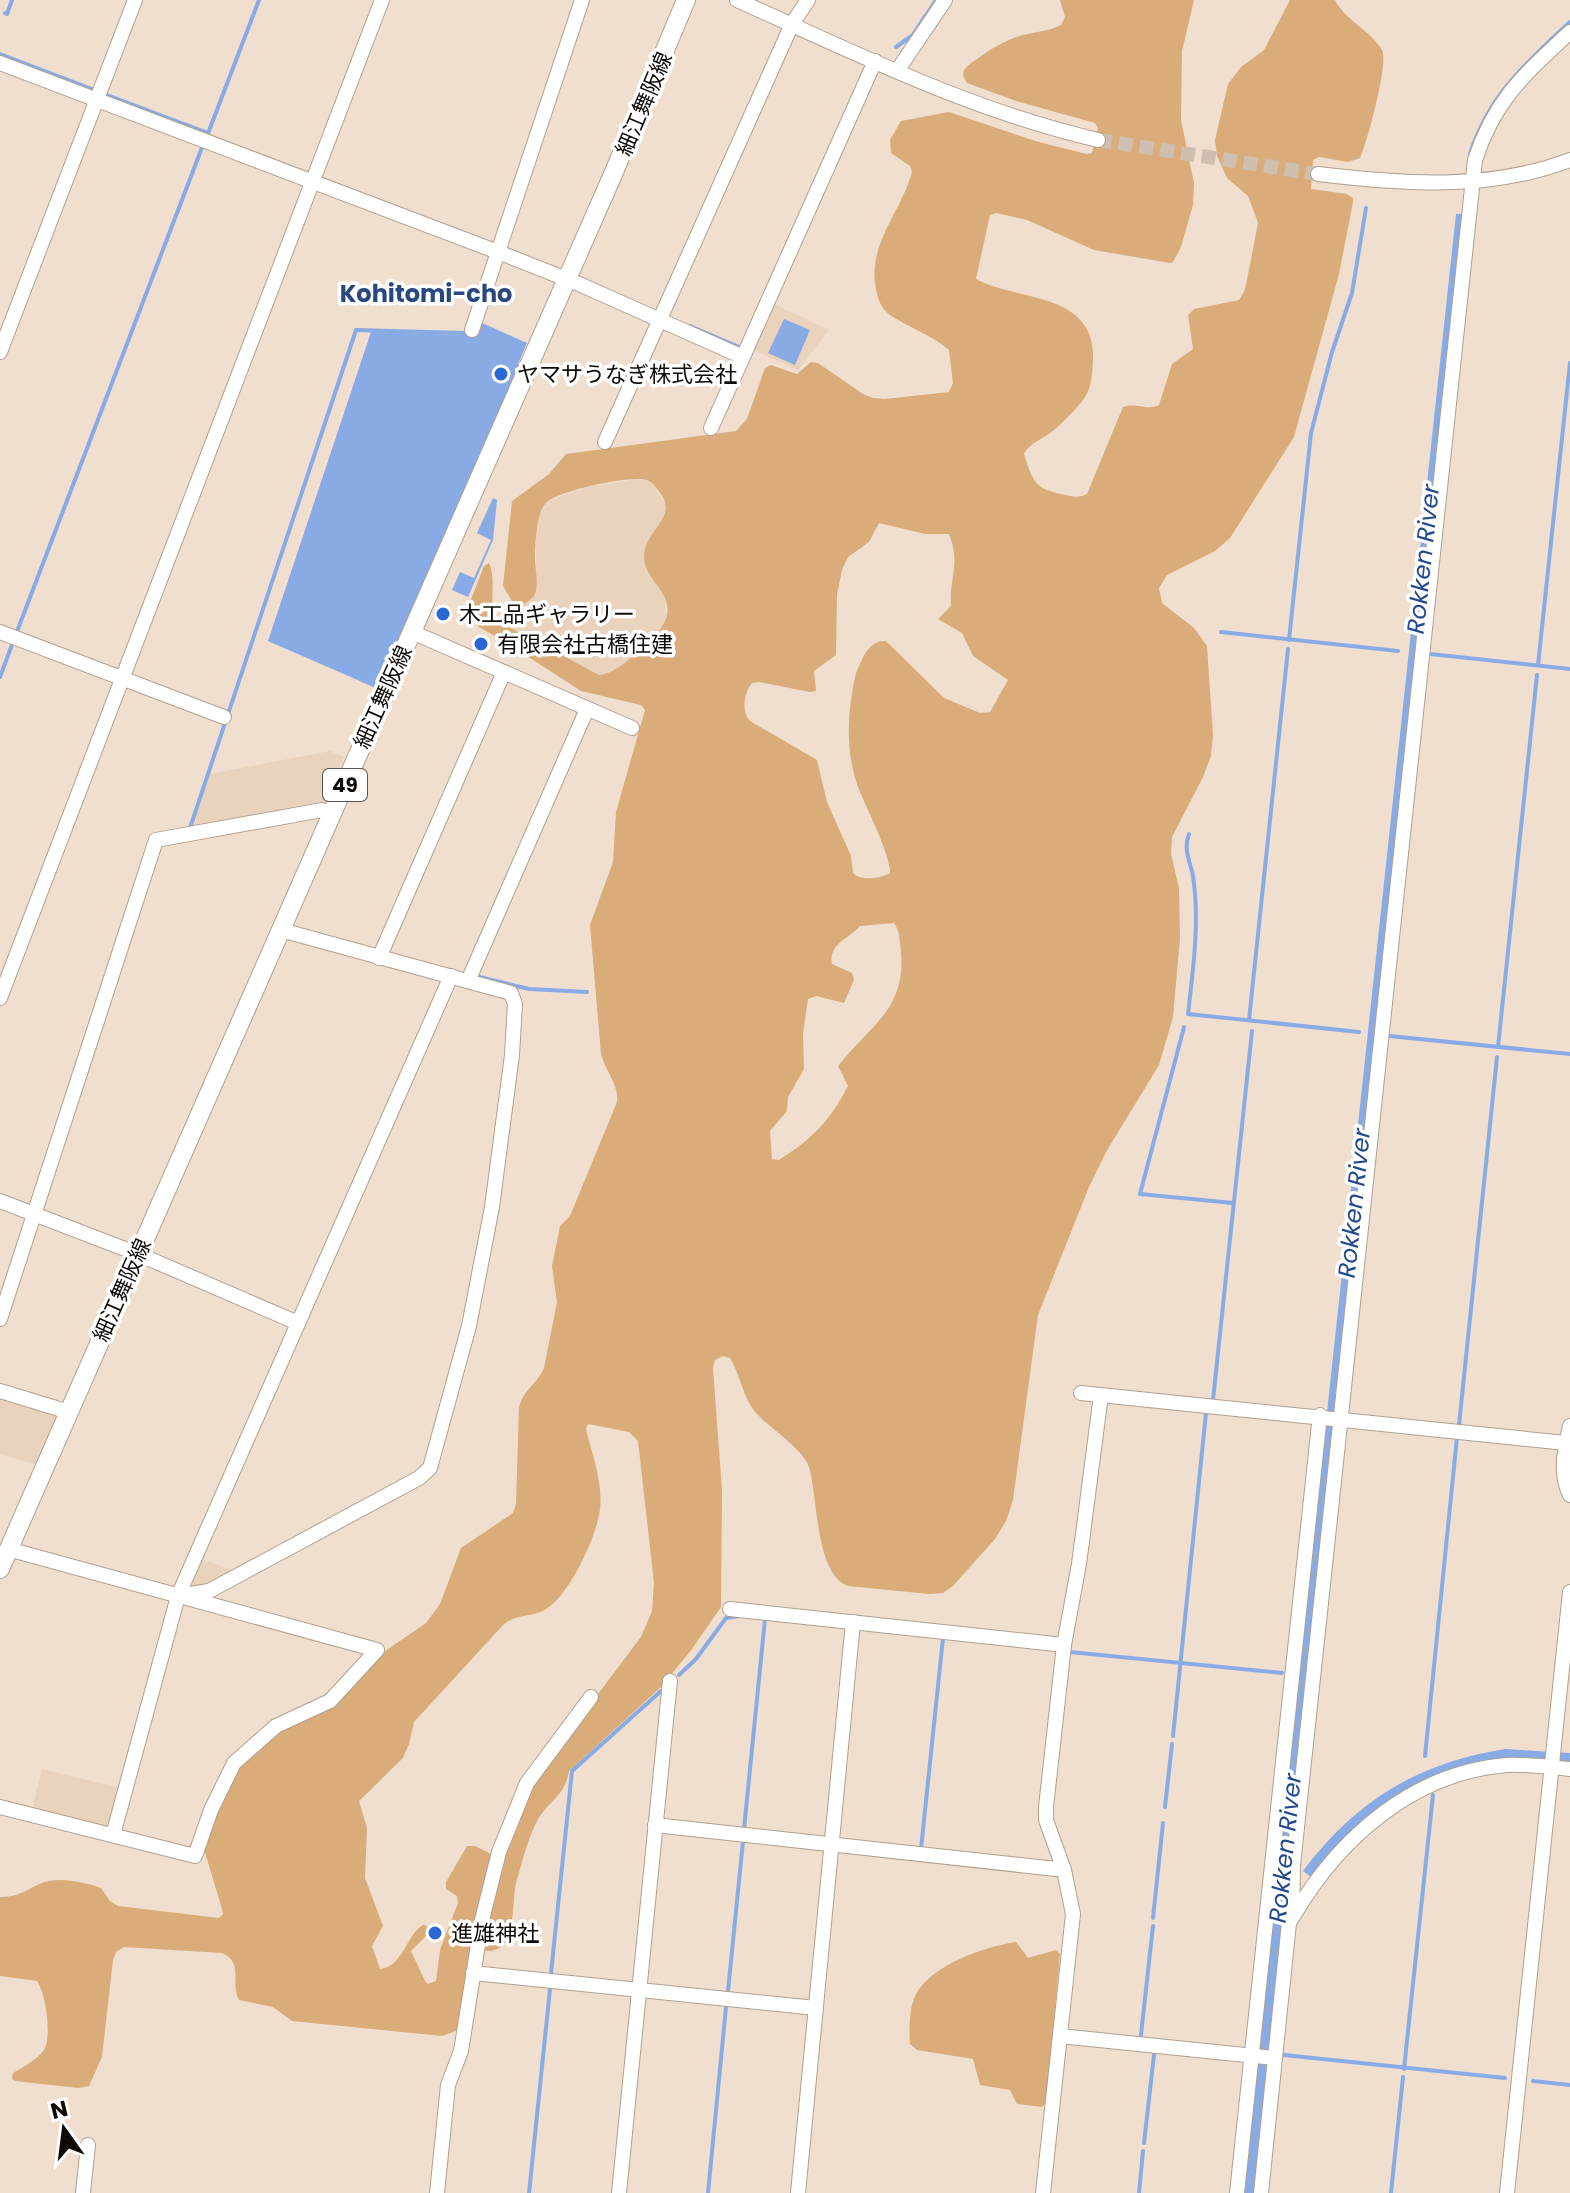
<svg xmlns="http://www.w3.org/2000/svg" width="1570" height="2193" viewBox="0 0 1570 2193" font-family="Poppins,'Noto Sans JP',sans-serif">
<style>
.built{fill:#e9d3bc}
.green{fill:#d9ac7a;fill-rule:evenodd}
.water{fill:#88abe5}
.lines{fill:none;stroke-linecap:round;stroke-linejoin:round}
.stream{stroke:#88abe5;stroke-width:4}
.minor-tunnel{stroke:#cebfb0;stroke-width:14;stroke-dasharray:14 7;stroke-linecap:butt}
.minor-casing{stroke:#b0a090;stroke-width:16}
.major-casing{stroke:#b0a090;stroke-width:20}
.minor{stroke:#fff;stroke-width:14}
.major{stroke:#fff;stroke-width:18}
.poi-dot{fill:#2a68d5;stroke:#fff;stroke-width:3}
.labels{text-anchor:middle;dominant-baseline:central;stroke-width:7;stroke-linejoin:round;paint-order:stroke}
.shield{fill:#fff;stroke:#575450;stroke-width:2}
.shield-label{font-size:20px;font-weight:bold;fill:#0f0a05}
.street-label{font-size:22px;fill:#0f0a05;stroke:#fff}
.poi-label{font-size:22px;fill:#0f0a05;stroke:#fff;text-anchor:start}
.neighbourhood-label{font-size:24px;font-weight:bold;fill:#294880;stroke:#fff}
.water-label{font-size:24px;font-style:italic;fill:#22498e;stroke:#fff}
</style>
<rect width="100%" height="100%" fill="#f0dfce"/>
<!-- built -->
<g class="built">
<polygon points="772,303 829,330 798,370 751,349"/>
<polygon points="636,479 650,481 666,504 650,573 665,598 666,620 656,636 615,670 599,675 501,624 515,604 524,604 533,597 536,589 536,539 540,514 548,501 589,487"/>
<polygon points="330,751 344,757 323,804 193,828 210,774"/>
<polygon points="0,1397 55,1414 57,1417 36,1465 0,1454"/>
<polygon points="201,1559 235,1571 208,1586 191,1589 189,1586"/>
<polygon points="42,1769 120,1788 109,1829 32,1809"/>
</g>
<!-- green -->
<g class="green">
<path d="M1060 0H1194L1182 51 1181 120 1194 183 1193 205 1181 247 1173 262 1170 263 1094 250 1027 220 996 213 990 215 976 279C1015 301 1096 291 1093 359 1092 378 1092 391 1079 405 1071 414 1062 423 1053 431 1043 439 1029 443 1024 454 1032 479 1034 489 1061 494 1071 496 1078 499 1087 494L1123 407C1136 402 1147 411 1159 405L1172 364 1193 349 1188 315 1194 309 1239 300 1245 290 1258 223 1248 196 1227 178 1217 156 1215 140 1228 84 1241 67 1264 50 1290 0H1335C1345 20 1370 30 1382 50 1389 62 1367 143 1360 158L1348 162 1319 157 1313 160 1311 189 1347 194 1353 198V202L1339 274 1294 437 1230 538 1215 551 1167 575 1159 588 1162 603 1194 628 1207 646 1213 735 1211 756 1203 777 1172 837 1171 854 1179 888 1180 938 1173 1017 1159 1065 1106 1152 1089 1187 1038 1315 1013 1500 1006 1521 995 1539 953 1586 943 1593 929 1594 848 1586C815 1574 818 1497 809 1467 803 1449 770 1428 757 1414 743 1399 741 1376 730 1358L723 1356 715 1360 713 1368 722 1490 721 1607 692 1649 661 1687 569 1771C565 1797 547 1801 536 1823 527 1841 522 1863 516 1883 511 1903 518 1952 487 1951L482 1948 503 1853 537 1775 641 1637 652 1611 654 1583 638 1441 629 1432 588 1424 586 1429C592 1454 603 1482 600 1509 597 1536 571 1591 549 1607 535 1618 518 1613 504 1624L414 1722 409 1744 403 1758 359 1801 367 1828 365 1878 383 1926 372 1946 380 1969C403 1967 406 1935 423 1925L427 1926 428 1934 411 1951 425 1981 428 1984 436 1981 440 1950 458 1903 457 1896 446 1889V1882L467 1846H475L491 1854 493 1858 459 2026 456 2031 442 2036 292 2021 273 2007 239 2000C230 1983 244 1962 222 1953L124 1947 116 1952 113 1960 102 2057 89 2086 78 2088 15 2081 12 2079 13 2073C23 2067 37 2060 44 2050 52 2037 46 1993 37 1981L0 1976V1897C25 1897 30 1885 49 1881 64 1878 87 1883 101 1888L110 1901 118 1906 219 1918 223 1914 222 1909 204 1849 215 1812 238 1766 285 1727 327 1710 381 1654 426 1623 440 1604 461 1548 513 1513 516 1504 519 1408C522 1391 538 1383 544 1368L557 1302 552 1266 560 1226 570 1216 617 1102C619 1084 605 1071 601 1054L590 925 613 862 616 812 645 710 641 705 581 691 510 645 479 627 474 620 470 602 484 566 489 563C497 580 488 601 496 620L599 675C616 673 627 660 640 650 704 597 635 587 645 549 650 529 676 516 661 494 658 490 654 484 649 481 636 473 560 491 548 501 545 504 543 507 541 511 537 524 535 540 535 554 534 565 540 586 534 596 532 599 527 602 524 604L513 603 503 586 512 501 549 474 566 454 736 431 747 419 765 368 771 365 797 374 811 362 818 363 863 394 873 398 885 399 949 392 953 383 949 350C932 335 909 328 890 315 881 308 878 300 876 289 867 244 901 213 912 172L910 166 891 153 890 140 901 121 949 112 1035 141 1087 154 1092 153 1098 128 1095 123 1016 101 967 83C958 71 967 66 977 59 992 48 1006 40 1023 35 1036 32 1049 31 1061 25L1065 17ZM879 523 925 534H949C961 564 949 577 951 606L938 619 962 633 973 656 1008 680 990 712 980 713 944 698 886 641C872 640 865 652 860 664 854 675 853 688 851 700 847 729 848 759 858 787 869 815 884 840 890 869V873C881 879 860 881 853 873L851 856 827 802 817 760 750 721C741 711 744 693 752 683L759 682 810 692 816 691 814 671 836 655 837 595 842 570 848 557 869 542ZM894 923C900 931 900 943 901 953 906 1010 868 1027 838 1066L848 1086C829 1122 812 1139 779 1160L772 1159 770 1131 787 1111 788 1097 804 1069 803 1034 808 999 816 996 844 1003 854 980 852 973 832 964C828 944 849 939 860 926Z"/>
<path d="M1016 1942 1028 1958 1056 1950 1060 1954 1046 2102 1042 2107 1017 2104 1010 2090 980 2085 973 2059 917 2050 910 2044C909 2030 909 2007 916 1994 933 1964 984 1947 1016 1942Z"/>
</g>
<!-- water -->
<g class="water">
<polygon points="1456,214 1464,214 1285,1890 1287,1913 1282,1921 1254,2193 1243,2193"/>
<polygon points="784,319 810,330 795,365 768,353"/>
<polygon points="480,322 527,343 518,364 520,366 378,689 268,641 371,332 467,335 475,338"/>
<polygon points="493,498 497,500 493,540 468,597 452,590 460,572 474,578 491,540 477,533"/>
<path d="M1505 1749 1570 1753V1763L1528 1759 1379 1808 1344 1837 1311 1877 1303 1871C1356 1801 1417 1763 1505 1749Z"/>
</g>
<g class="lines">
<!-- stream -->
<g class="stream">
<polyline points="5,13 7,14 12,0"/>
<polyline points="927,14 936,0"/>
<polyline points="896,47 913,35 925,16"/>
<polyline points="0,54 92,89"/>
<polyline points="107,95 208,133"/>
<polyline points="207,136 259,0"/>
<path d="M1470 154C1489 95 1526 63 1570 22"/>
<polyline points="690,326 739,347"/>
<polyline points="1221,632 1398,651"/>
<polyline points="16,634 203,145"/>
<polyline points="1289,640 1311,433 1332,352 1352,293 1366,208"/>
<polyline points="1430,654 1570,669"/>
<polyline points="1538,665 1570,363"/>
<polyline points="0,677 13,642"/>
<polyline points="190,828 356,330 465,333 467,329"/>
<path d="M1189 834C1183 849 1190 861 1193 876 1200 922 1193 969 1188 1014L1359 1032"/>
<polyline points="475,976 529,989 587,992"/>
<polyline points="1249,1020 1288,649"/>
<polyline points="1184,1027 1140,1194 1233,1203"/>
<polyline points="1389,1036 1570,1054"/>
<polyline points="1498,1047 1537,675"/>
<polyline points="1213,1400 1252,1031"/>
<polyline points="1459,1425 1497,1057"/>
<polyline points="1070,1652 1282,1673"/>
<polyline points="679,1675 696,1659 726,1618 740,1616"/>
<polyline points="1173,1736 1206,1413"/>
<polyline points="1425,1756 1457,1437"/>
<polyline points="1165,1807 1172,1744"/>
<polyline points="744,1829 765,1619"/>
<polyline points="921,1849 943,1638"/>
<polyline points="1153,1918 1163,1823"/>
<polyline points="551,1973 572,1771 661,1691"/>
<polyline points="728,1991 743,1841"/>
<polyline points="1141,2035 1153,1926"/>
<polyline points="1284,2055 1505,2078"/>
<polyline points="1404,2069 1433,1795"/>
<polyline points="1533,2081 1570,2085"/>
<polyline points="1144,2143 1154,2055"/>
<polyline points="529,2193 550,1989"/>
<polyline points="708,2193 726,2007"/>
<polyline points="1139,2193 1143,2151"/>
<polyline points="1391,2193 1403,2077"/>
</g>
<!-- minor-tunnel -->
<polyline class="minor-tunnel" points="1098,140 1318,174"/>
<!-- minor casing -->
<g class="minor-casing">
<g id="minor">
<path d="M737 0C855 53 972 111 1098 140"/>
<polyline points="0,63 498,252 579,284 743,357 875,61"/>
<polyline points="897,71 945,0"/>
<path d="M1318 174C1403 184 1488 191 1570 160"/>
<polyline points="472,330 582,0"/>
<polyline points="0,352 135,0"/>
<polyline points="711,428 743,357"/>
<polyline points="605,442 792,24 808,0"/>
<polyline points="0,632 224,717"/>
<polyline points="412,632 632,728"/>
<polyline points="379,958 504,672"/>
<polyline points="468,981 587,709"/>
<polyline points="0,998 382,0"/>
<polyline points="0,1201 138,1254 298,1323"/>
<polyline points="0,1319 156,840 322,810 332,815"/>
<polyline points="0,1391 69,1412"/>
<polyline points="1081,1393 1566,1443"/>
<path d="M1570 1426C1565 1448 1559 1474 1570 1495"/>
<polyline points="178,1596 209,1591 419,1478 430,1468 469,1326 492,1207 512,1055 515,1004 511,993 281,930"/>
<polyline points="730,1609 1064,1645"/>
<polyline points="0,1807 195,1856 211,1810 234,1763 276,1726 330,1701 377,1650 8,1549"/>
<polyline points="655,1825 1056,1869 1063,1867"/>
<polyline points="113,1835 178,1596 451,976"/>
<path d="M1294 1915C1340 1837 1414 1772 1508 1765 1529 1764 1550 1767 1570 1769"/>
<polyline points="473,1973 816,2008"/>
<polyline points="1060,2036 1275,2058"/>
<polyline points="83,2193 88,2145"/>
<polyline points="437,2193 448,2085 461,2051 482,1920 499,1852 527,1783 591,1697"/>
<polyline points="619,2193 670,1681"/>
<polyline points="798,2193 853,1622"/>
<polyline points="1043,2193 1073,1914 1064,1870 1046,1820 1046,1807 1064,1645 1079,1564 1101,1395"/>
<polyline points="1237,2193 1320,1415"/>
<path d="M1261 2193 1289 1923 1292 1918 1293 1865 1475 160C1495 99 1525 74 1570 32"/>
<polyline points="1507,2193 1570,1592"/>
</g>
</g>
<!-- major casing -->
<g class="major-casing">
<polyline id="major" points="0,1569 614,172 686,0"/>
</g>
<!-- minor -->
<use href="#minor" class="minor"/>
<!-- major -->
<use href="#major" class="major"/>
</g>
<!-- markers -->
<g class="poi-dot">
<circle cx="501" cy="374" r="8"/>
<circle cx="443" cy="614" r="8"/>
<circle cx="481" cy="644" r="8"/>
<circle cx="435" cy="1933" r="8"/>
</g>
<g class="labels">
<!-- shield labels -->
<rect class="shield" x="323" y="769" width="44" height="32" rx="6"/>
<g class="shield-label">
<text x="345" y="785">49</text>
</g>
<!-- street labels -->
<g class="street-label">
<text transform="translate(644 104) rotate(-67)">細江舞阪線</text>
<text transform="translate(383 697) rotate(-66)">細江舞阪線</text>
<text transform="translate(122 1290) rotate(-66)">細江舞阪線</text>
</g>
<!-- poi labels -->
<g class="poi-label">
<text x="517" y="374">ヤマサうなぎ株式会社</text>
<text x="459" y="614">木工品ギャラリー</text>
<text x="497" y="644">有限会社古橋住建</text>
<text x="451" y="1933">進雄神社</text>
</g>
<!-- neighbourhood labels -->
<g class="neighbourhood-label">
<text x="426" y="293">Kohitomi-cho</text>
</g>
<!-- water labels -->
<g class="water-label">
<text transform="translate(1423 559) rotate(-84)">Rokken River</text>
<text transform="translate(1354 1203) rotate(-84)">Rokken River</text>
<text transform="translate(1285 1848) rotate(-84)">Rokken River</text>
</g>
</g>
<!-- north arrow -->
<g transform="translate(64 2129) rotate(346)" stroke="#ffffff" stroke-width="6" paint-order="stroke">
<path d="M0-6L14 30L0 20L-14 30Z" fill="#0f0a05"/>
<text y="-12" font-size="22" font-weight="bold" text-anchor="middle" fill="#0f0a05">N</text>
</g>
</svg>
